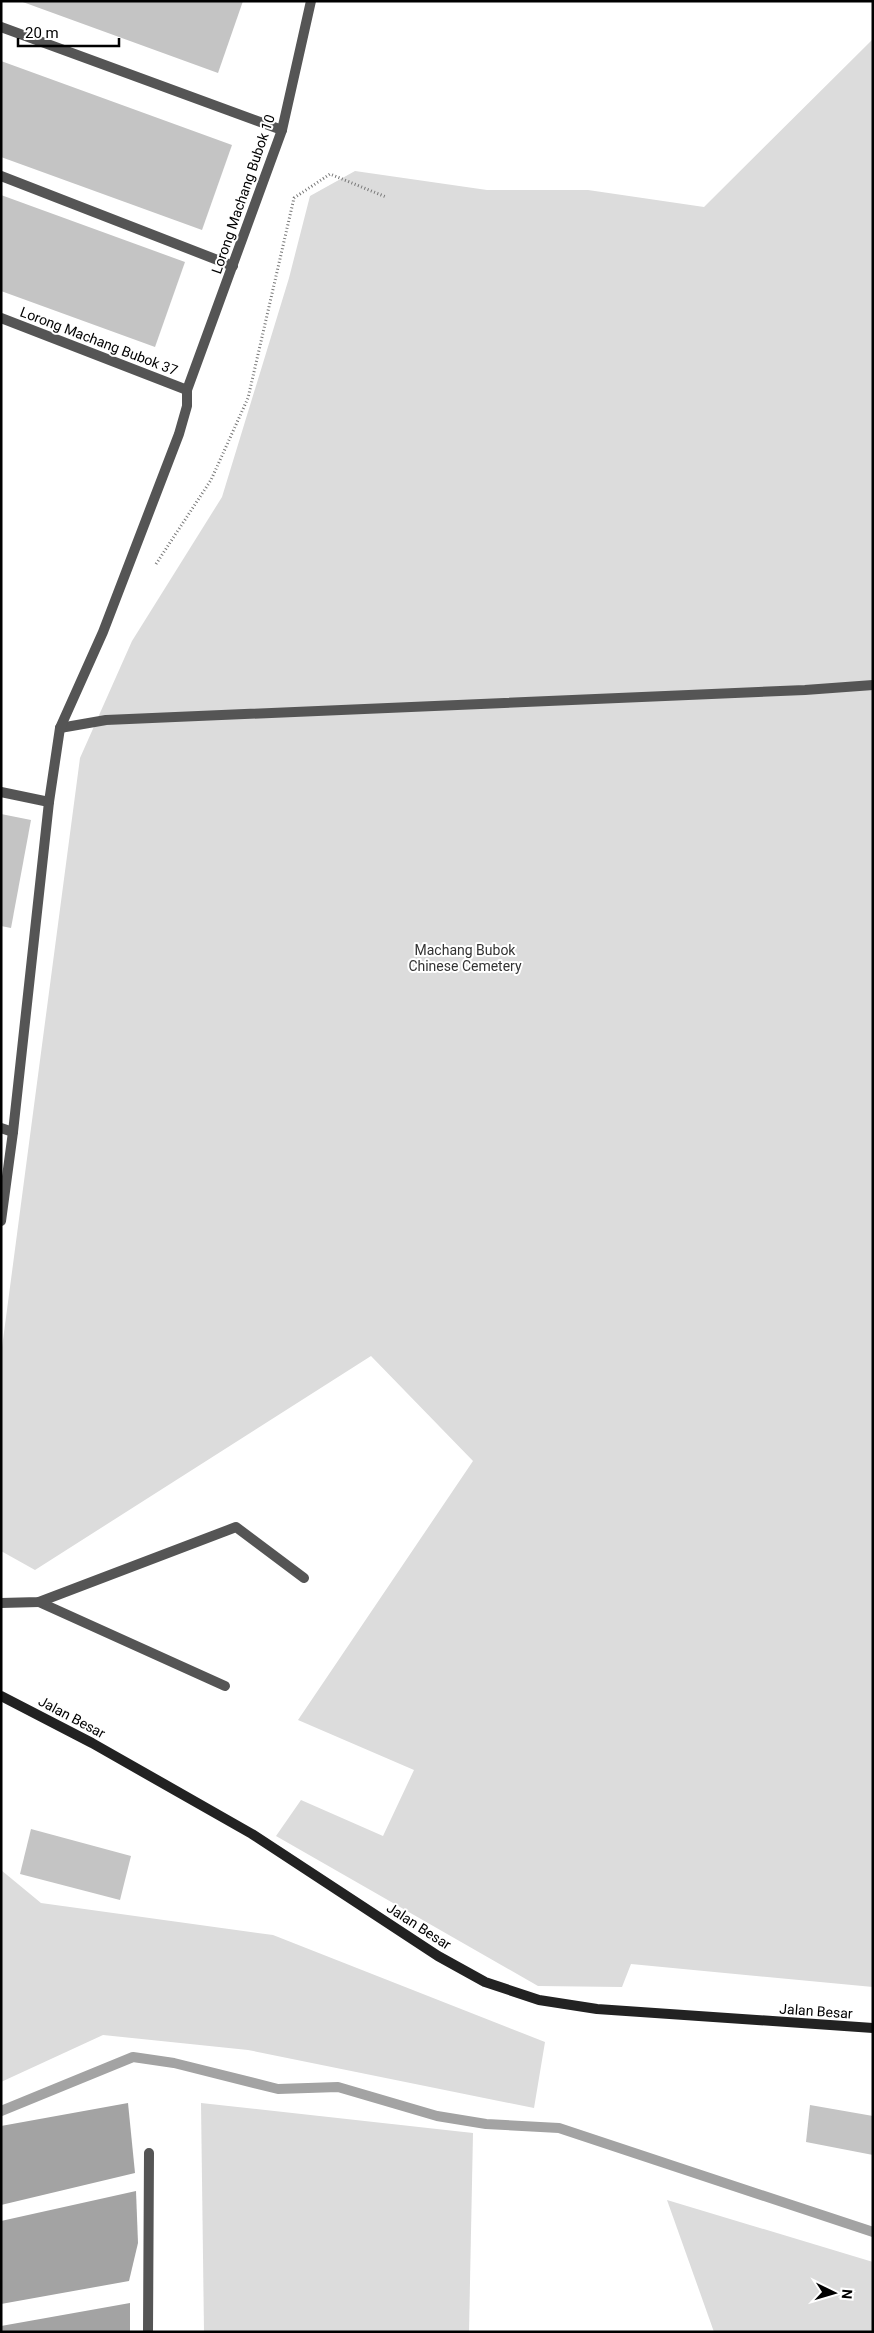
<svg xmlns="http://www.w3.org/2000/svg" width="874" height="2333" viewBox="0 0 874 2333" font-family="Roboto,sans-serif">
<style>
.green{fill:#dcdcdc}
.water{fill:#a3a3a3}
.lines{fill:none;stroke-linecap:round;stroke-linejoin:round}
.stream{stroke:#a3a3a3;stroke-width:10}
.building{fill:#c4c4c4}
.path{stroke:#777;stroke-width:3;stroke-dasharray:1 2.5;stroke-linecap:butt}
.service{stroke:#555;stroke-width:10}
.minor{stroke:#555;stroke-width:10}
.secondary{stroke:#222;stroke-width:10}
.labels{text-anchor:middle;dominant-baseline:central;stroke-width:4;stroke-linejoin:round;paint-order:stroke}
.street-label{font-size:14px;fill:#000;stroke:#fff}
.park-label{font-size:14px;fill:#333;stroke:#fff}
</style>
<rect width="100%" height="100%" fill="#fff"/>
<!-- green -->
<g class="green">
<polygon points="873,39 873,1987 631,1964 622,1987 538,1986 276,1836 301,1800 383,1836 414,1770 298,1720 473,1461 371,1356 35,1570 1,1551 1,1355 80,758 132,641 222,497 289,278 310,196 355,171 487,190 588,190 704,207"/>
<polygon points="1,1870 41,1903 273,1935 545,2042 534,2108 248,2050 103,2035 1,2082"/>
<polygon points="201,2103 473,2133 469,2332 204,2332"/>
<polygon points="667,2200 873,2262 873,2332 714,2332"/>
</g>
<!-- water -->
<g class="water">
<polygon points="128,2103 135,2173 1,2205 1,2126"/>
<polygon points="136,2191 138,2243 129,2281 1,2304 1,2221"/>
<polygon points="130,2303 130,2332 1,2332 1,2326"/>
</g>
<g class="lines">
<!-- stream -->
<polyline class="stream" points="1,2111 133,2057 174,2063 278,2089 338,2087 437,2116 486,2124 559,2128 873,2232"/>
</g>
<!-- building -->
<g class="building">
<polygon points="20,1 243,1 218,73"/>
<polygon points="1,61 232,145 202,230 1,157"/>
<polygon points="1,195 185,262 155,347 1,291"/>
<polygon points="1,814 31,820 11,928 1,926"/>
<polygon points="31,1829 131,1856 120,1900 20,1874"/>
<polygon points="810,2105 873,2116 873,2155 806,2142"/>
</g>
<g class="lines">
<!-- path -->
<polyline class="path" points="156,564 211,480 248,398 294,198 330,174 386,197"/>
<!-- service -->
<g class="service">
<polyline points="1,176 233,266"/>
<polyline points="60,728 106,720 805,690 873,685"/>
<polyline points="39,1602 225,1686"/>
<polyline points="1,1603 39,1602 236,1527 304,1578"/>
<polyline points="148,2332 149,2153"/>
</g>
<!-- minor -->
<g class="minor">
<polyline points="1,27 282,130"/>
<polyline points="1,318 187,390"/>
<polyline points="1,792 49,802"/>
<polyline points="1,1128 13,1132"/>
<polyline points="1,1221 13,1132 49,802 60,728 103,632 179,434 187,406 187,390 282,130 311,1"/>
</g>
<!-- secondary -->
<polyline class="secondary" points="1,1696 92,1743 252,1834 438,1956 485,1982 539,2000 597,2009 873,2028"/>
</g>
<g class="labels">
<!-- street labels -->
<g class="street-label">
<text transform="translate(243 194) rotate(-71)">Lorong Machang Bubok 10</text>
<text transform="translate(99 341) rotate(21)">Lorong Machang Bubok 37</text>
<text transform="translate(72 1717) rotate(28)">Jalan Besar</text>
<text transform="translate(419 1926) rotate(33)">Jalan Besar</text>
<text transform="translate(816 2011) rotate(4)">Jalan Besar</text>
</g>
<!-- park labels -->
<g class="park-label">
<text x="465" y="950">Machang Bubok<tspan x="465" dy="16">Chinese Cemetery</tspan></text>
</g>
</g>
<!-- border -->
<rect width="874" height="2333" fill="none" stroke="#000000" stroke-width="5"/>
<!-- north arrow -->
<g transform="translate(834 2293) rotate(95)" stroke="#ffffff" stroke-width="4" paint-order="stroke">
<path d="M0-4L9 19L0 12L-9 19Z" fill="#000000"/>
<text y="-8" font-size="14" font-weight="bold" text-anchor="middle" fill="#000000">N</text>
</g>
<!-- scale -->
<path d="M18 38v8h101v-8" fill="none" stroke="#000000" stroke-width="2.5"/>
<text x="25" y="38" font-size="15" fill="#000000" stroke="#ffffff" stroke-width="4" paint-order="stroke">20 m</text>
</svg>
